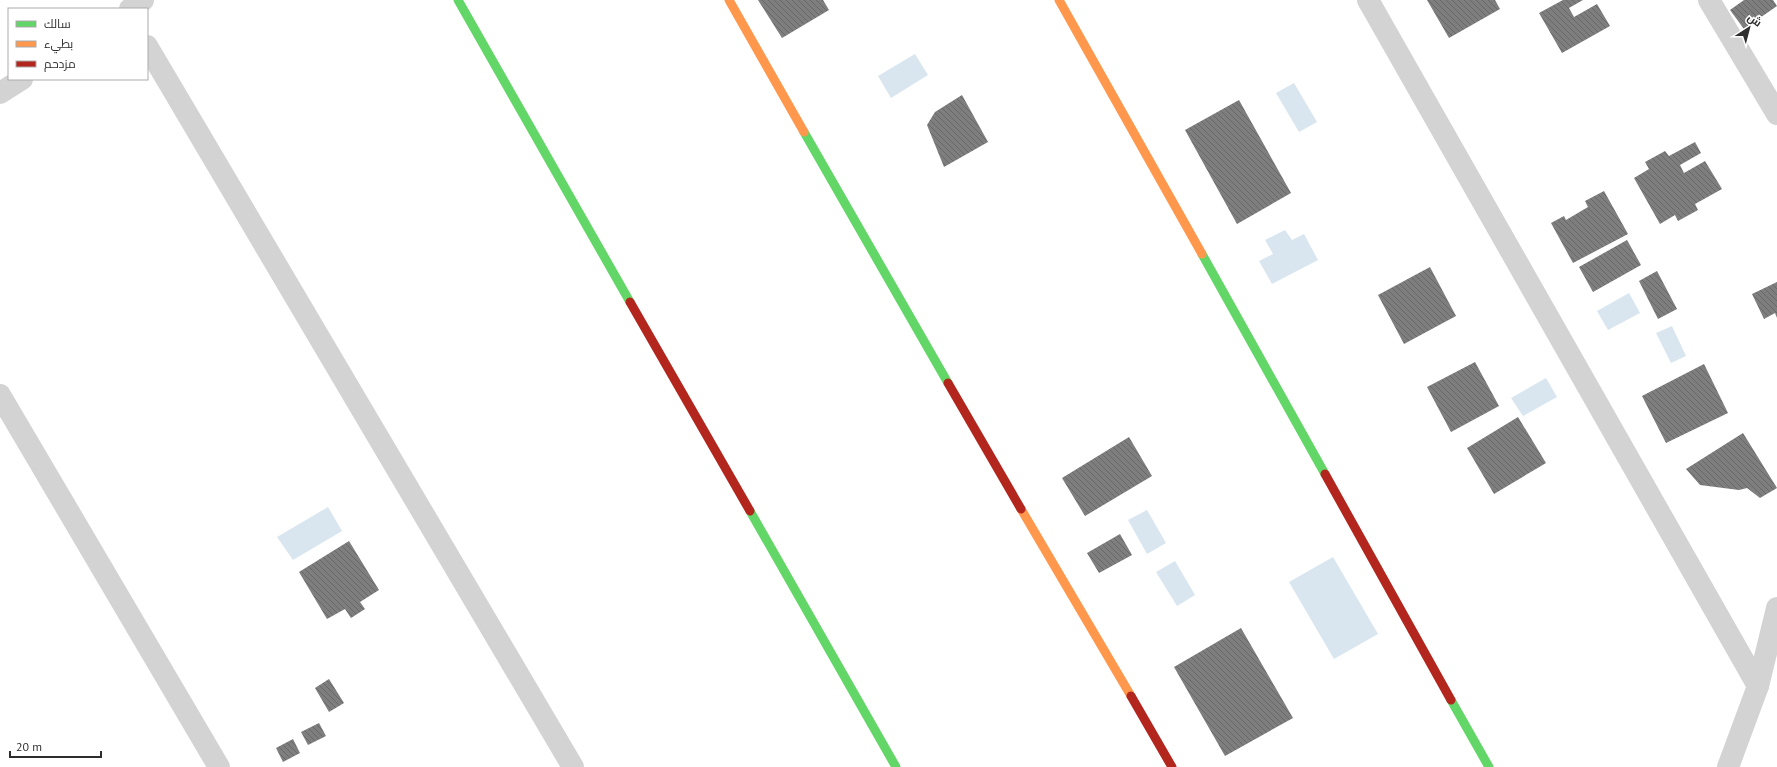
<svg xmlns="http://www.w3.org/2000/svg" width="1777" height="767" viewBox="0 0 1777 767" font-family="'PT Sans',Cairo,sans-serif">
<style>
.water{fill:#d9e6f0}
.building{fill:url(#building-back-hatch)}
.lines{fill:none;stroke-linecap:round;stroke-linejoin:round}
.street{stroke:#d3d3d3;stroke-width:22}
.fast{stroke:#63d668;stroke-width:9}
.slow{stroke:#ff974d;stroke-width:9}
.jam{stroke:#b3261e;stroke-width:9}
</style>
<defs>
<pattern id="building-back-hatch" width="6" height="6" patternUnits="userSpaceOnUse"><rect width="6" height="6" fill="#7e7e7e"/><path d="M-1 5l2 2M0 0l6 6M5-1l2 2" fill="none" stroke="#686868"/></pattern>
</defs>
<rect width="100%" height="100%" fill="#fff"/>
<!-- water -->
<g class="water">
<polygon points="915,54 928,75 891,98 878,76"/>
<polygon points="1294,83 1317,122 1299,132 1276,93"/>
<polygon points="1285,230 1292,240 1304,234 1318,260 1272,284 1259,261 1273,254 1265,240"/>
<polygon points="1629,293 1640,313 1608,330 1597,311"/>
<polygon points="1672,326 1686,356 1671,363 1656,333"/>
<polygon points="1546,378 1557,397 1523,416 1511,398"/>
<polygon points="328,507 342,531 293,560 277,537"/>
<polygon points="1147,510 1166,543 1147,554 1128,520"/>
<polygon points="1333,557 1378,634 1334,659 1289,582"/>
<polygon points="1175,561 1195,595 1177,606 1156,572"/>
</g>
<!-- building -->
<g class="building">
<polygon points="758,0 823,0 829,10 782,38"/>
<polygon points="1427,0 1495,0 1500,9 1449,38"/>
<polygon points="1563,0 1583,0 1569,8 1574,17 1597,4 1610,26 1562,53 1539,13"/>
<polygon points="1744,0 1773,0 1777,6 1744,29 1730,10"/>
<polygon points="962,95 988,142 944,167 927,125 935,112"/>
<polygon points="1239,100 1291,193 1237,224 1185,130"/>
<polygon points="1695,142 1701,153 1680,165 1684,173 1705,161 1722,189 1695,204 1698,210 1678,221 1675,215 1660,224 1634,178 1649,169 1645,162 1665,151 1669,156"/>
<polygon points="1604,191 1628,234 1573,263 1551,223 1564,216 1566,220 1588,207 1585,201"/>
<polygon points="1627,240 1641,265 1593,292 1579,267"/>
<polygon points="1430,267 1456,316 1404,344 1378,295"/>
<polygon points="1657,271 1677,309 1658,319 1639,281"/>
<polygon points="1777,282 1777,318 1775,313 1764,319 1752,294"/>
<polygon points="1475,362 1499,406 1451,432 1427,387"/>
<polygon points="1704,364 1728,413 1666,443 1642,396"/>
<polygon points="1518,417 1546,463 1494,494 1467,448"/>
<polygon points="1743,433 1777,488 1760,498 1747,488 1739,490 1700,485 1686,469"/>
<polygon points="1129,437 1152,476 1085,516 1062,478"/>
<polygon points="1120,534 1132,555 1099,573 1087,553"/>
<polygon points="349,541 379,590 360,602 365,609 351,618 345,609 327,619 299,572"/>
<polygon points="1241,628 1293,718 1225,756 1174,667"/>
<polygon points="329,679 344,703 329,712 315,688"/>
<polygon points="319,723 326,736 308,745 301,732"/>
<polygon points="293,739 300,753 283,762 276,748"/>
</g>
<g class="lines">
<!-- street -->
<g class="street">
<polyline points="1368,0 1758,686"/>
<polyline points="1709,0 1777,114"/>
<polyline points="130,9 143,0"/>
<polyline points="147,46 573,767"/>
<polyline points="0,93 22,79"/>
<polyline points="0,395 219,767"/>
<polyline points="1728,767 1758,686 1777,608"/>
</g>
<!-- fast -->
<g class="fast">
<polyline points="458,0 630,302"/>
<polyline points="804,132 948,383"/>
<polyline points="1202,254 1325,474"/>
<polyline points="750,511 896,767"/>
<polyline points="1451,700 1489,767"/>
</g>
<!-- slow -->
<g class="slow">
<polyline points="729,0 804,132"/>
<polyline points="1059,0 1202,254"/>
<polyline points="1021,509 1131,696"/>
</g>
<!-- jam -->
<g class="jam">
<polyline points="630,302 750,511"/>
<polyline points="948,383 1021,509"/>
<polyline points="1325,474 1451,700"/>
<polyline points="1131,696 1172,767"/>
</g>
</g>
<!-- legend -->
<rect x="8" y="8" width="140" height="72" fill="#ffffff" stroke="#ababab"/>
<rect x="16" y="21" width="20" height="6" fill="#63d668" stroke="#ababab"/>
<text x="44" y="28" font-size="12" fill="#2e2e2e">سالك</text>
<rect x="16" y="41" width="20" height="6" fill="#ff974d" stroke="#ababab"/>
<text x="44" y="48" font-size="12" fill="#2e2e2e">بطيء</text>
<rect x="16" y="61" width="20" height="6" fill="#b3261e" stroke="#ababab"/>
<text x="44" y="68" font-size="12" fill="#2e2e2e">مزدحم</text>
<!-- north arrow -->
<g transform="translate(1749 28) rotate(36)" stroke="#ffffff" stroke-width="3" paint-order="stroke">
<path d="M0-3L7 15L0 10L-7 15Z" fill="#2e2e2e"/>
<text y="-6" font-size="11" font-weight="bold" text-anchor="middle" fill="#2e2e2e">ش</text>
</g>
<!-- scale -->
<path d="M10 751v6h91v-6" fill="none" stroke="#2e2e2e" stroke-width="2"/>
<text x="16" y="751" font-size="12" fill="#2e2e2e" stroke="#ffffff" stroke-width="3" paint-order="stroke">20 m</text>
</svg>
